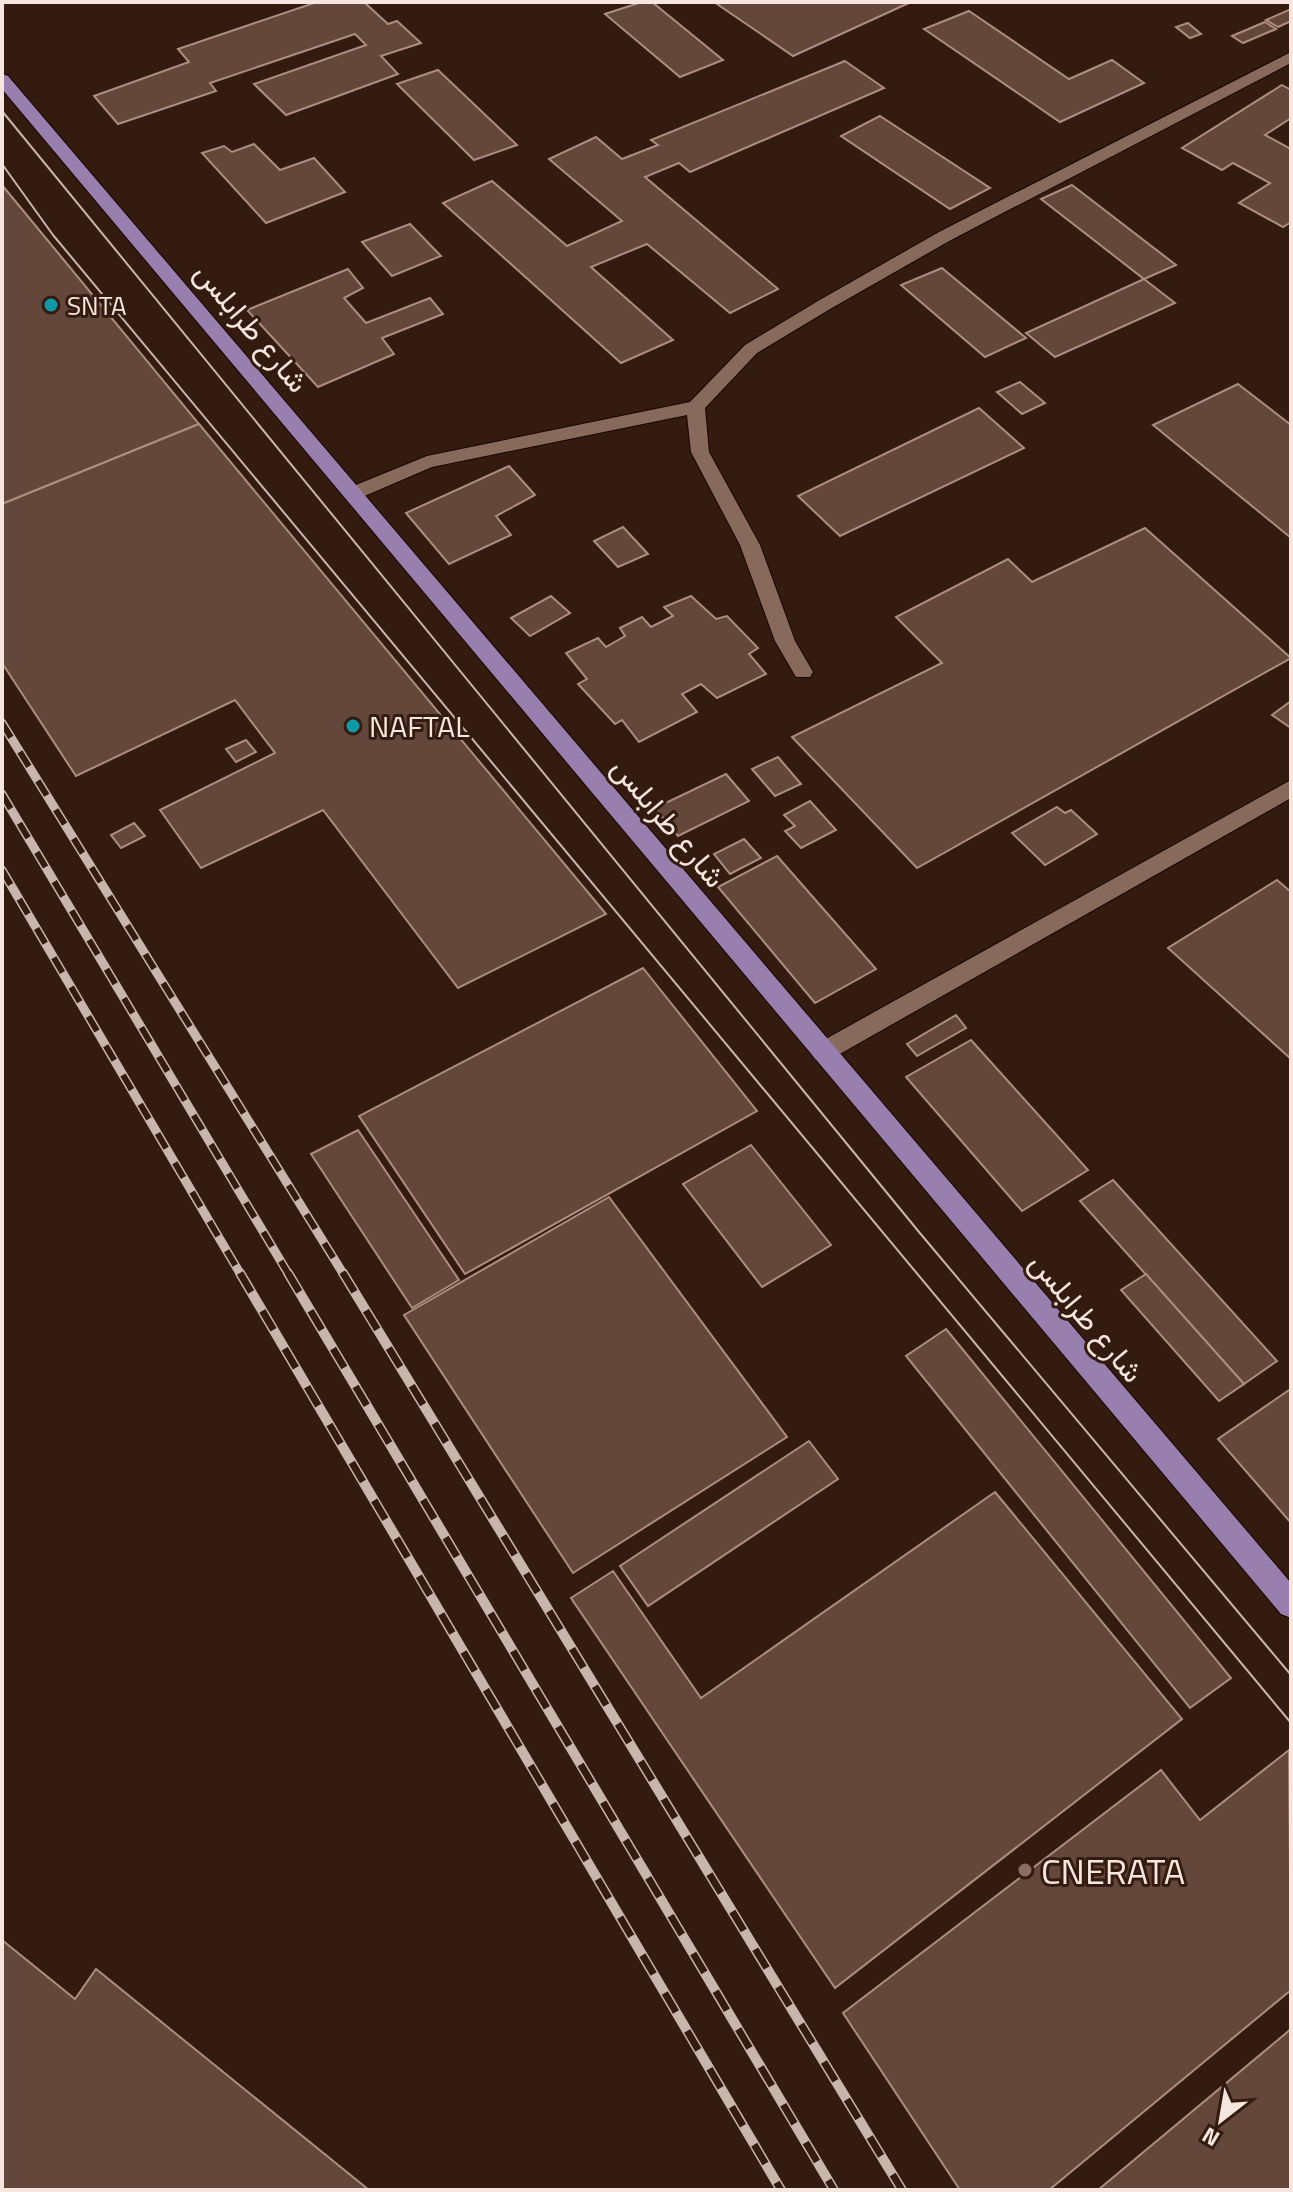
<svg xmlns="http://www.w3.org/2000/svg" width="1293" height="2192" viewBox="0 0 1293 2192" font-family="'Titillium Web',Vazirmatn,sans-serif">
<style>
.building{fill:#63473a;stroke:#ad8d7f;stroke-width:2}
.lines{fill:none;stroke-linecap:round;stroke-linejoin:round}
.minor-casing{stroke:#1a0500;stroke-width:2}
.major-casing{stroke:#1a0500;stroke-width:2}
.minor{fill:#876a5c;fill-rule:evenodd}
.major{fill:#997fae;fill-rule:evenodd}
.tram{stroke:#c8b5ac;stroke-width:2}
.rail-far1-casing{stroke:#c8b5ac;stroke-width:9}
.rail-casing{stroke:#c8b5ac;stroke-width:10}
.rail-far1{stroke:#341b10;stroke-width:6;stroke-dasharray:17;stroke-linecap:butt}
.rail{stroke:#341b10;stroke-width:7;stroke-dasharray:22;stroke-linecap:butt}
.culture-dot{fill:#0f9aa8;stroke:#341b10;stroke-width:3}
.education-dot{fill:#8d6e63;stroke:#341b10;stroke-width:3}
.labels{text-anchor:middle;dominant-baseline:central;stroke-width:6;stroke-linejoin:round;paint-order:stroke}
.far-poi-label{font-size:26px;fill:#f7e6de;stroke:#341b10;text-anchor:start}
.street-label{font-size:30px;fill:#f7e6de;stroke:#341b10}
.poi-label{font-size:30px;fill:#f7e6de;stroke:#341b10;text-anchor:start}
.near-poi-label{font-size:36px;fill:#f7e6de;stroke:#341b10;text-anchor:start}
</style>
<rect width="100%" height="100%" fill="#341b10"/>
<!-- building -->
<g class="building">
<polygon points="317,2 364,2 388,24 397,21 421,43 381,56 398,74 286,115 254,84 366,45 355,34 210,83 216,91 118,124 94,96 189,62 178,49"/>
<polygon points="642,2 652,2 723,60 680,77 605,14"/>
<polygon points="722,2 911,2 793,56 717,4"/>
<polygon points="1291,9 1291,21 1278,27 1266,20"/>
<polygon points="969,11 1069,79 1112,60 1144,83 1060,122 924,29"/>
<polygon points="1265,22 1276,29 1243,43 1232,36"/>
<polygon points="1188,23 1201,34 1190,38 1176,27"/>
<polygon points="845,61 884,88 690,172 679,163 645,177 778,289 730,313 647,244 591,267 673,340 621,363 443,203 492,181 567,246 622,221 549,159 596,137 622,159 658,145 651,140"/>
<polygon points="438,70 517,145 474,160 397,84"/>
<polygon points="1282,85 1291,90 1291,118 1265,135 1291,149 1291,222 1283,227 1239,203 1270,183 1233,163 1222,170 1182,148"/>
<polygon points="880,116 990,188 950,209 841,136"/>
<polygon points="254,144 280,170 314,158 345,192 266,223 202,153 224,146 232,152"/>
<polygon points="2,185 199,424 2,504"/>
<polygon points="1072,185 1176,265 1144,279 1041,199"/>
<polygon points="410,224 441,256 392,276 362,242"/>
<polygon points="942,268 1026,338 985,357 901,285"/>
<polygon points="348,269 363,288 344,298 366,323 430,298 443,314 382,338 394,354 318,387 247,310"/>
<polygon points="1144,279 1175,303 1055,357 1026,333"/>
<polygon points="1020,382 1045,403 1022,414 997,392"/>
<polygon points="1238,384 1291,425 1291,538 1153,425"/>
<polygon points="979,408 1024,448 840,536 798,496"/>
<polygon points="199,424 606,914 458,988 323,810 201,868 160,810 275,753 235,700 76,776 2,663 2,504"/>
<polygon points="509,466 535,495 496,516 511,535 449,564 406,513"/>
<polygon points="623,527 648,554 618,567 594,541"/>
<polygon points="1145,528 1291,658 917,868 792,737 942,663 896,617 1008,559 1032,582"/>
<polygon points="551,596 570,613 530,636 511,618"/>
<polygon points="691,596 716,619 727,616 758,648 749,654 766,674 717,698 701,684 682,694 697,712 639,742 622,720 615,724 578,684 587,679 566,653 598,638 606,647 625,636 620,628 642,617 651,627 673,616 664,607"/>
<polygon points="1291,701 1291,728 1272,715"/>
<polygon points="246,740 256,752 236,762 226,749"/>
<polygon points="778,757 801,784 775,796 752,769"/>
<polygon points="726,774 749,801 678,836 655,808"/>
<polygon points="810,801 836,830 801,848 785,831 795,826 784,815"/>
<polygon points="1057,807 1065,813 1071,810 1097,834 1045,865 1012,833"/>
<polygon points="134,823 145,836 121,848 111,835"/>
<polygon points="744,839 761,858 730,874 714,854"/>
<polygon points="777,856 876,969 815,1003 718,887"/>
<polygon points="1277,880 1291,892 1291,1059 1168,948"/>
<polygon points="643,968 757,1111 465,1274 359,1116"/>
<polygon points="956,1015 966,1028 917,1056 907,1044"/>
<polygon points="971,1040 1088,1170 1022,1211 906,1077"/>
<polygon points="358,1130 459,1280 412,1308 311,1154"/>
<polygon points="751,1145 831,1245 762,1287 683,1184"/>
<polygon points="1113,1180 1277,1361 1244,1384 1080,1201"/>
<polygon points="609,1197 787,1437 573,1573 404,1315"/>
<polygon points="1146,1274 1244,1384 1219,1401 1121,1290"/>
<polygon points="946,1329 1231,1678 1190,1708 906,1356"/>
<polygon points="1289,1390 1291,1392 1291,1523 1218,1439"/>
<polygon points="809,1441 838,1479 648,1606 620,1566"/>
<polygon points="995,1492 1182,1719 835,1988 571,1598 613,1571 701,1698"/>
<polygon points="1289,1750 1291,1990 1049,2190 960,2190 843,2013 1161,1770 1200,1820"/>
<polygon points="2,1940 75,1999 96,1969 369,2190 2,2190"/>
<polygon points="1291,2029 1291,2190 1098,2190"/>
</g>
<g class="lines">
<!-- minor casing -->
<g class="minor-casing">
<g id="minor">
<polygon points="1291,52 1291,63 951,240 830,309 757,353 705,408 709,452 760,545 795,641 813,672 810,677 796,677 775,641 740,545 691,452 687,415 432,467 353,501 343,494 346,489 427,456 690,402 745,345 818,301 939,232"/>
<polygon points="1291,780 1291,798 831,1059 823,1062 815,1059 811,1052 815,1045"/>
</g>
</g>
<!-- major casing -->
<g class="major-casing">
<polygon id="major" points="2,74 8,76 1291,1583 1291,1618 1281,1614 2,89"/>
</g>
<!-- minor -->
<use href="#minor" class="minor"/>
<!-- major -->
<use href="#major" class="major"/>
<!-- tram -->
<g class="tram">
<polyline points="2,111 919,1232 1291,1675"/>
<polyline points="2,164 53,235 1291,1723"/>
</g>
<!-- rail-far1 casing -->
<g class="rail-far1-casing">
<g id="rail-far1">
<polyline points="2,723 344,1275"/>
<polyline points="2,794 289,1275"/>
<polyline points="2,870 241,1275"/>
</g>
</g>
<!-- rail casing -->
<g class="rail-casing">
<g id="rail">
<polyline points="240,1273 781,2190"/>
<polyline points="288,1273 834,2190"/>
<polyline points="343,1273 902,2190"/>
</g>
</g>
<!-- rail-far1 -->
<use href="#rail-far1" class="rail-far1"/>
<!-- rail -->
<use href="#rail" class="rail"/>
</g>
<!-- markers -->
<g class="culture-dot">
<circle cx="51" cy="305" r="8"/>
<circle cx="353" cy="726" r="8"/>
</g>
<circle class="education-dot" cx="1025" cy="1870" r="8"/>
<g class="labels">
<!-- far-poi labels -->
<g class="far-poi-label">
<text x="67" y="305">SNTA</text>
</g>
<!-- street labels -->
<g class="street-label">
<text transform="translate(252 327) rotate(50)">شارع طرابلس</text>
<text transform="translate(669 822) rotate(50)">شارع طرابلس</text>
<text transform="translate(1087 1317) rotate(50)">شارع طرابلس</text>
</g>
<!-- poi labels -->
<g class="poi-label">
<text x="369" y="726">NAFTAL</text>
</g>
<!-- near-poi labels -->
<g class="near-poi-label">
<text x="1041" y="1870">CNERATA</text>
</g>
</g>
<!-- border -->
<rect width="1293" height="2192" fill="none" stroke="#f7e6de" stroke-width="8"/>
<!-- north arrow -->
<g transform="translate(1221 2120) rotate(211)" stroke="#341b10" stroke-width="6" paint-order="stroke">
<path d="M0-6L14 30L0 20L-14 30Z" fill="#f7e6de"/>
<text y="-12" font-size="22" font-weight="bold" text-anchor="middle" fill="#f7e6de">N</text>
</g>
</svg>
